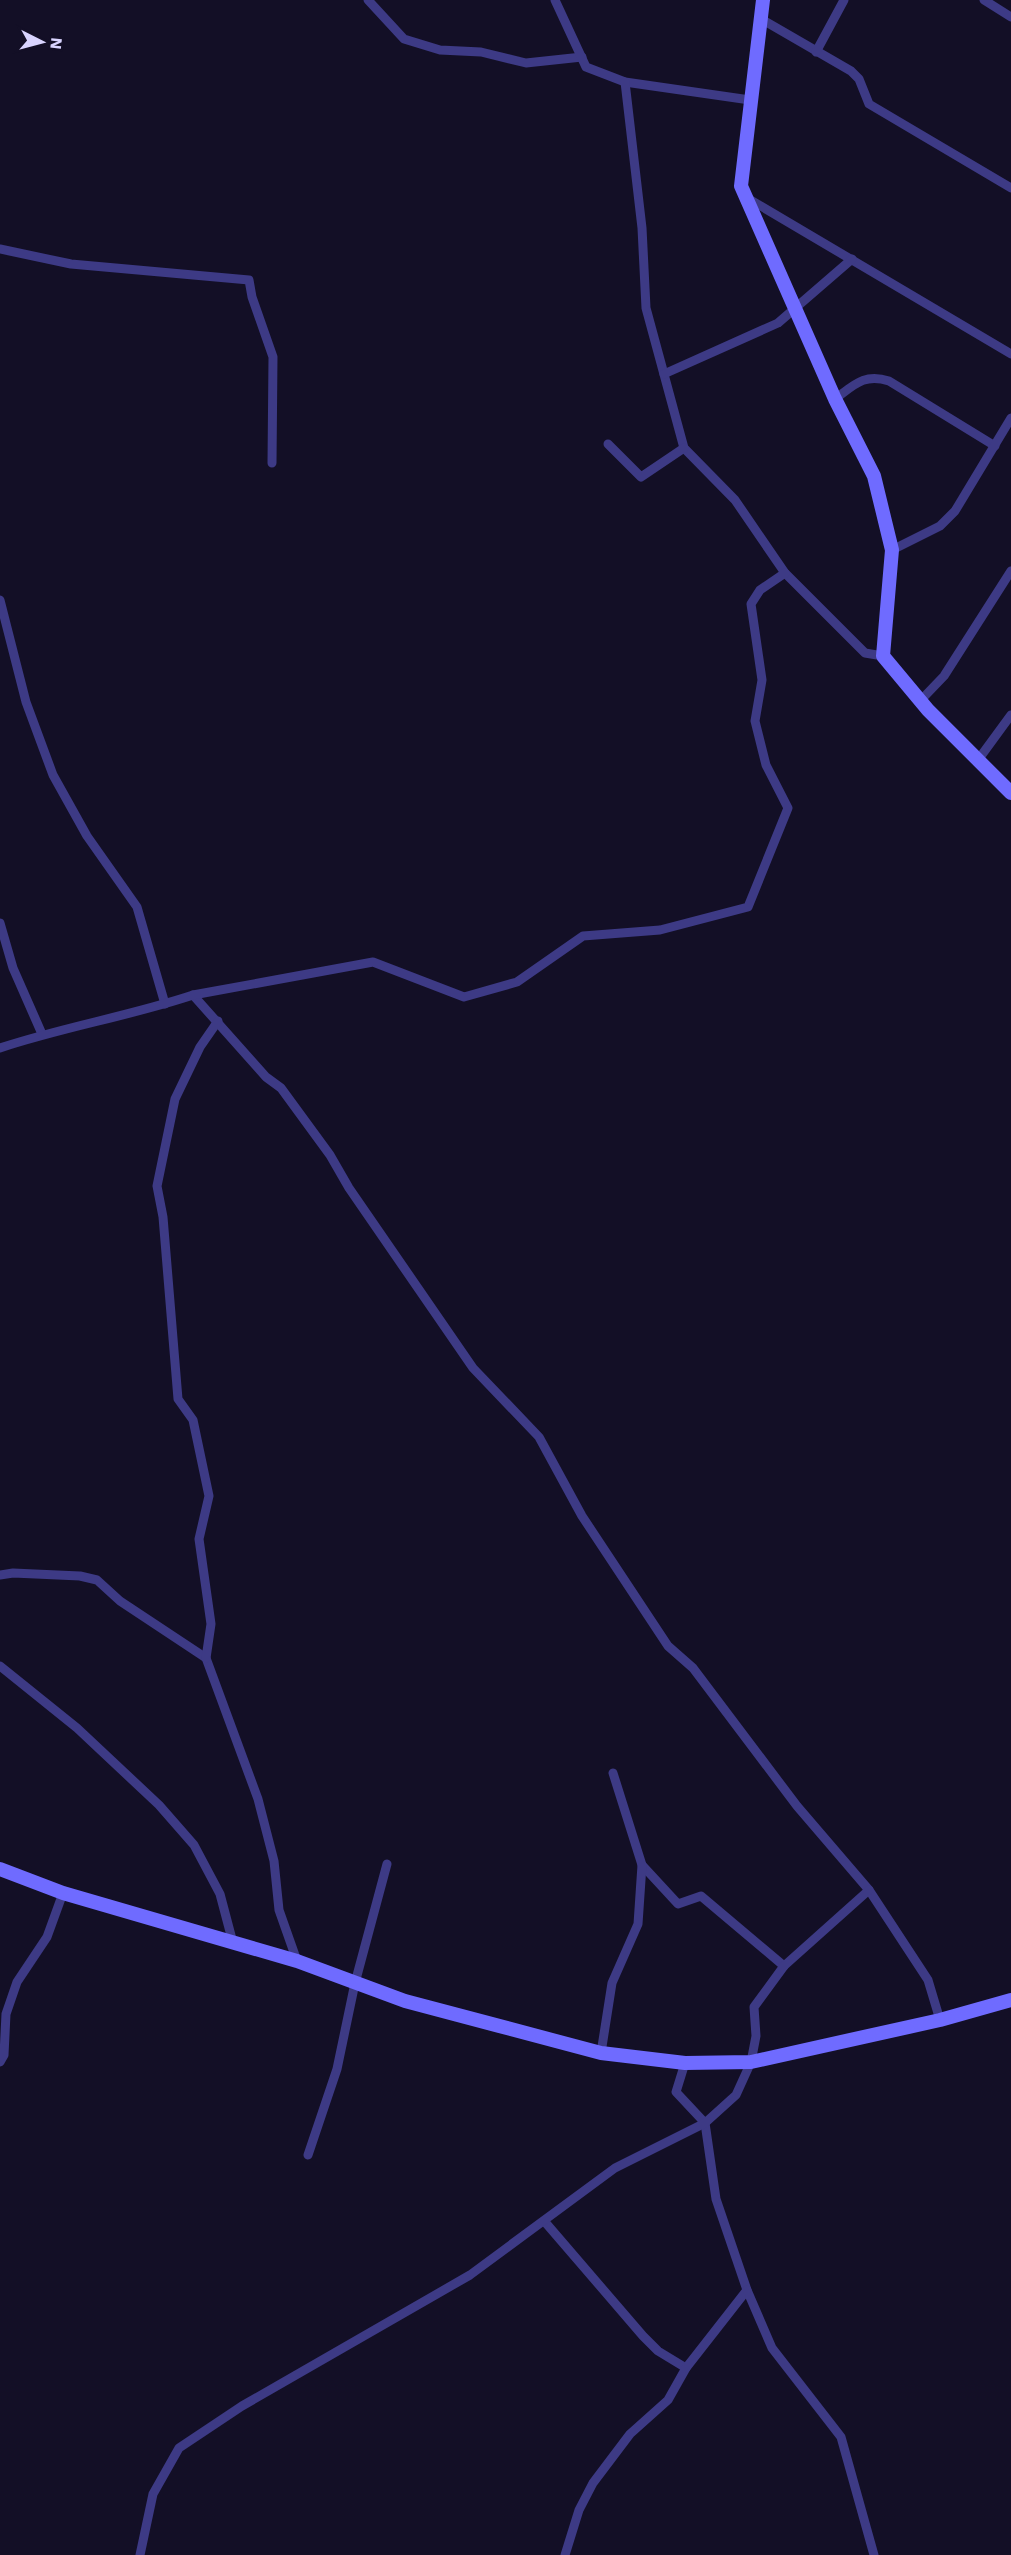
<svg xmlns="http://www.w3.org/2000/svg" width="1011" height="2555" viewBox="0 0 1011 2555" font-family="'Work Sans',sans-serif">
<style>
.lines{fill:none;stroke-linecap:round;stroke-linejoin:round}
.street{stroke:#3d3a85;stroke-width:9}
.secondary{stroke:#6f6bff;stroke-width:14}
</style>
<rect width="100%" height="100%" fill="#130f26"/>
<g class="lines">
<!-- street -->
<g class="street">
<polyline points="368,0 404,39 440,50 481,52 526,63 582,57"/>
<polyline points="555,0 586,67 625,82 750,100"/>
<polyline points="984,0 1011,17"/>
<polyline points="761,19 851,71 859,79 869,104 1011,188"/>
<polyline points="816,52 844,0"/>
<polyline points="625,82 642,228 646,308 684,448 735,500 785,573 865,653 883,656"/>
<polyline points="749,199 1011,354"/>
<polyline points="0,249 71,264 249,280 252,297 273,357 272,463"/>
<polyline points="664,374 778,323 852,259"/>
<path d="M835 399C854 385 864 373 889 381L995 446"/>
<polyline points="608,444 641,477 684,448"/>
<polyline points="892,550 940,526 955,511 1011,418"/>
<polyline points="0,600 26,702 53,775 87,836 137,907 165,1004"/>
<polyline points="921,700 944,676 1011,571"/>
<polyline points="978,760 1011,715"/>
<polyline points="0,923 13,968 42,1034"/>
<polyline points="193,995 266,1077 281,1088 330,1155 349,1188 473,1368 539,1437 582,1516 668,1646 693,1668 797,1806 869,1890 928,1980 940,2020"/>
<path d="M0 1048C63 1027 130 1016 193 995L373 962 464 997 517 982 583 936 660 930 748 907 788 808 766 765 755 721 762 680 751 604 760 590 785 573"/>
<polyline points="0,1575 13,1573 80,1576 97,1580 120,1601 206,1658 258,1799 274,1861 279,1910 297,1961"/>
<polyline points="206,1658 211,1624 199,1539 209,1496 193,1420 178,1399 163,1217 157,1186 175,1099 200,1047 218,1021"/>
<polyline points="0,1666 77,1728 159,1805 194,1845 220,1894 233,1943"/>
<polyline points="642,1865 678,1904 701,1896 784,1966"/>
<polyline points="601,2053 612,1983 638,1924 642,1865 613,1773"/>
<polyline points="0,2062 4,2055 6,2014 17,1982 47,1937 63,1893"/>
<polyline points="685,2063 676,2092 705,2123 716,2199 747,2290 772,2348 841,2437 874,2555"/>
<polyline points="308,2155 337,2069 355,1983 387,1864"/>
<polyline points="545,2222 643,2336 658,2351 686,2368"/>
<polyline points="140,2555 153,2494 179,2448 242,2406 470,2275 615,2168 705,2123 736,2095 751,2062 756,2036 754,2007 784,1966 869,1890"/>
<polyline points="565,2555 579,2510 593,2483 630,2434 668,2400 686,2368 747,2290"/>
</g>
<!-- secondary -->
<g class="secondary">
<polyline points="763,0 741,186 835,399 874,476 892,550 883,656 928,710 1011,793"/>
<polyline points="0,1869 63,1893 297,1961 405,2001 601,2053 685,2063 751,2062 940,2020 1011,2000"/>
</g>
</g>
<!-- north arrow -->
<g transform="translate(42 42) rotate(96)" stroke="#130f26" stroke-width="4.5" paint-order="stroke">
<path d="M0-4.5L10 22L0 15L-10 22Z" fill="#d9d4ff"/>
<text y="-9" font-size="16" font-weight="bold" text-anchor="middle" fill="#d9d4ff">N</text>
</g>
</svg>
